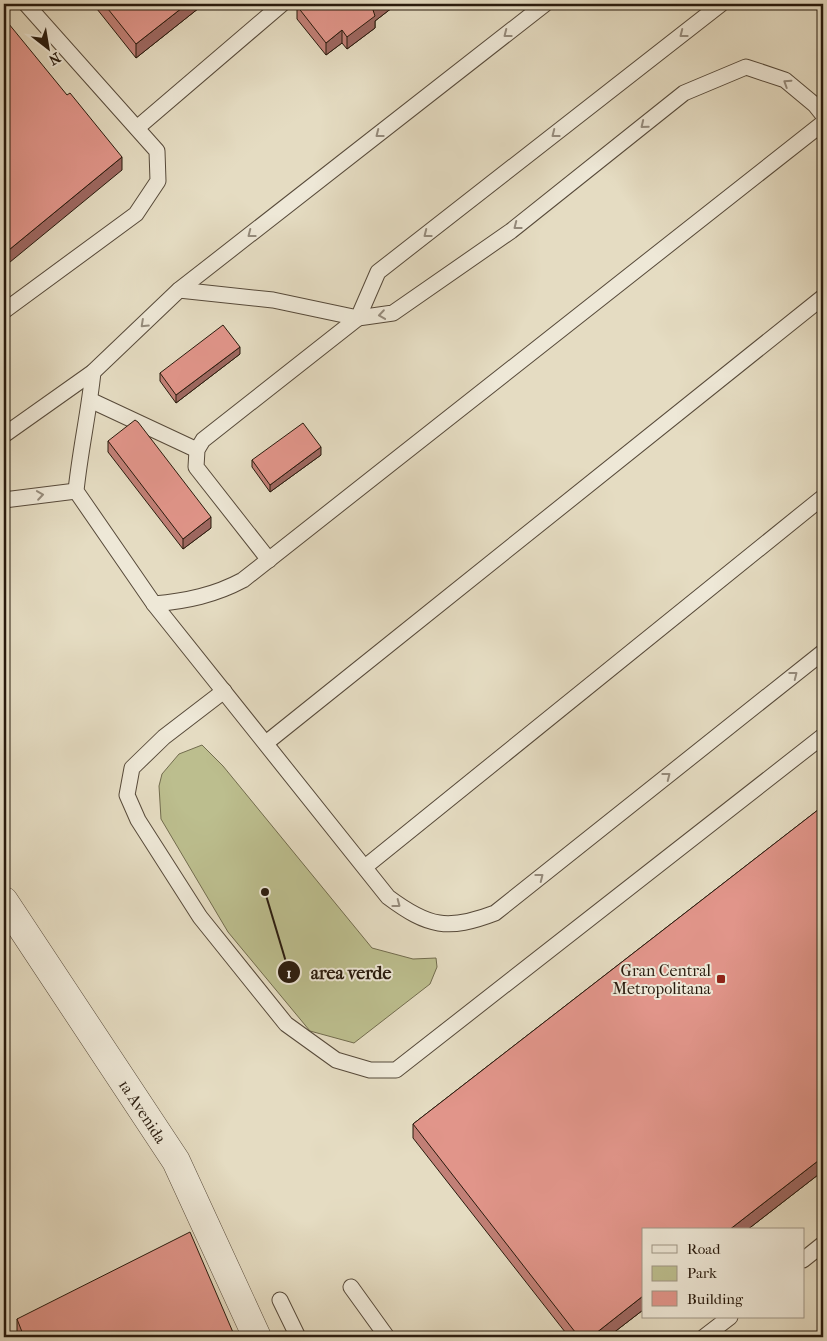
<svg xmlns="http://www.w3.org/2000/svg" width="827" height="1341" viewBox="0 0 827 1341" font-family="'IM FELL French Canon',serif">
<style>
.green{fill:#bcbe8e;stroke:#726c4e}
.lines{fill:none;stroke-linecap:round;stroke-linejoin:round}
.lane-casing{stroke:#574a3a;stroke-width:17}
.street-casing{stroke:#574a3a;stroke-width:29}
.lane{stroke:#eee8d7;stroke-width:15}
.street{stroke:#eee8d7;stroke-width:28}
.wall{fill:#c28077;stroke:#281a0d}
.shaded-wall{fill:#9e6861;stroke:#281a0d}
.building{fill:#e1958a;stroke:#281a0d}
.oneway{stroke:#958b7c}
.poi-dot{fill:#8f2418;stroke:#eee8d7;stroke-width:2}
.labels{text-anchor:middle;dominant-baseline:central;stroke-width:4;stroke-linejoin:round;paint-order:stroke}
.poi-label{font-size:16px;fill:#281a0d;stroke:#eee8d7;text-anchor:end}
.street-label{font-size:16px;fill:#281a0d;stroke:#eee8d7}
.leader{fill:none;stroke:#281a0d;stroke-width:2}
.callout-dot{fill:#281a0d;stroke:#eee8d7;stroke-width:2}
.mark-label{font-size:15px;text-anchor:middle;font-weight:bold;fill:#fff}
.callout-label{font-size:18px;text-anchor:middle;font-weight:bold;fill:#281a0d;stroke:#eee8d7;stroke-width:4;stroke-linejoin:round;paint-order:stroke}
</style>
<rect width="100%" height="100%" fill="#e5dcc2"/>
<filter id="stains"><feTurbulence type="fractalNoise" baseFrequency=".004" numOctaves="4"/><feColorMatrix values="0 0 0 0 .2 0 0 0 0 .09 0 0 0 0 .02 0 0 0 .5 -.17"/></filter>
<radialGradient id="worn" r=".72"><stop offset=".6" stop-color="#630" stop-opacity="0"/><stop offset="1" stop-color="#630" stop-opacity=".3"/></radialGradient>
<!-- green -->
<polygon class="green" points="202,745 223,766 372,948 413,959 436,958 437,967 430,984 354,1043 310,1031 228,932 161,819 159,786 162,774 179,754"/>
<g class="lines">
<!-- lane casing -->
<g class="lane-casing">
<g id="lane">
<polyline points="137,128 282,4"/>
<polyline points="179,290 273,300 358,318 393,313 511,231 684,93 746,67 785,80 815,105 823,115"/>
<polyline points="4,311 136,214 158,181 157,151 26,4"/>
<path d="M93 372C89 412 80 451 76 491L154 604 388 897C428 927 448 931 495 913L823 652"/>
<polyline points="90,400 197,450"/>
<polyline points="4,435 93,372 179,290 545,4"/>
<polyline points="4,500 76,491"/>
<polyline points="269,560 196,467 197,450 203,440 358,318 378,272 721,4"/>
<path d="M154 604C187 601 215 595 243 580L823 123"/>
<polyline points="224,691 164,737 132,768 127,795 138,820 200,917 286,1024 336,1060 370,1070 396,1070 823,736"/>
<polyline points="266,743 823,297"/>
<polyline points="365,867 823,497"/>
<polyline points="803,1260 823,1244"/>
<polyline points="351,1287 387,1337"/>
<polyline points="280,1300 298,1337"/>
<polyline points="704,1337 730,1317"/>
</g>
</g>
<!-- street casing -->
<g class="street-casing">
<g id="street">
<path id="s1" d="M4 901 176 1161 257 1337"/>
</g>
</g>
<!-- lane -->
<use href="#lane" class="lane"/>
<!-- street -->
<use href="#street" class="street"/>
</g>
<!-- wall -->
<g class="wall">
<polygon points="93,4 204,4 136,58"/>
<polygon points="300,4 397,4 375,21 375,28 347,49 342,43 326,55 297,19 297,6"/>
<polygon points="240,354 176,403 160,381 160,373"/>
<polygon points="108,441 211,528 183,549 108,452"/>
<polygon points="321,455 270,492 252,467 252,460"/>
<polygon points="823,806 823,1171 747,1230 643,1230 643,1310 608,1337 569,1337 413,1138 413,1124"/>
<polygon points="17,1319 235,1337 19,1337 17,1333"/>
</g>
<!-- shaded-wall -->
<g class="shaded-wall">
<polygon points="187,4 204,4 136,58 136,44"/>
<polygon points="381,4 397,4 375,21 375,28 347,49 347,37 373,10"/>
<polygon points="342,30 342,43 326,55 326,43"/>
<polygon points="122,157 122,170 4,267 4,254"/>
<polygon points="240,347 240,354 176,403 176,395"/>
<polygon points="321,447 321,455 270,492 270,485"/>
<polygon points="211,517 211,528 183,549 183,539"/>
<polygon points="823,1157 823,1171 747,1230 729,1230"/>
<polygon points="643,1296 643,1310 608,1337 591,1337"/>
</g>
<!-- building -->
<g class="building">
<polygon points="104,4 187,4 136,44"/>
<polygon points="300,4 381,4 373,10 375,16 347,37 342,30 326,43 297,6"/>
<polygon points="4,18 67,95 70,93 122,157 4,254"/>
<polygon points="223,325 240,347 176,395 160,373"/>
<polygon points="135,420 138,422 211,517 183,539 108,441"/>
<polygon points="303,423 321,447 270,485 252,460"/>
<polygon points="823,806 823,1157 729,1230 643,1230 643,1296 591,1337 579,1337 413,1124"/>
<polygon points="190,1232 235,1337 24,1337 17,1319"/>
</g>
<!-- one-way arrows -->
<defs><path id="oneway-chevron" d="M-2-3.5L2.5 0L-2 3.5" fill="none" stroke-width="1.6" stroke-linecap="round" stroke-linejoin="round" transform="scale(1.25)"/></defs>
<g class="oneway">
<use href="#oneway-chevron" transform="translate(507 34) rotate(142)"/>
<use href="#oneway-chevron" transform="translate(683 34) rotate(142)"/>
<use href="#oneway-chevron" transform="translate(787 83) rotate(-147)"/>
<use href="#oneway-chevron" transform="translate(644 125) rotate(141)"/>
<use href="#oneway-chevron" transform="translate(379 134) rotate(142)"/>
<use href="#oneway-chevron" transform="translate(555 134) rotate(142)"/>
<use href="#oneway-chevron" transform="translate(517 226) rotate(142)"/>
<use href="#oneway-chevron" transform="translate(251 234) rotate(142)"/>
<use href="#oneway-chevron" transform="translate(427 234) rotate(142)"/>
<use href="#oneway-chevron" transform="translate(382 315) rotate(172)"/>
<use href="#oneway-chevron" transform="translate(144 324) rotate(137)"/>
<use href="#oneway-chevron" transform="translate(40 495) rotate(-8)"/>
<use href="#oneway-chevron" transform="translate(794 675) rotate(-38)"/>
<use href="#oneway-chevron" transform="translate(667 776) rotate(-38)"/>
<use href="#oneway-chevron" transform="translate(540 877) rotate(-38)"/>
<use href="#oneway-chevron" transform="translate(397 904) rotate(37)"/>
</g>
<!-- markers -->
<rect class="poi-dot" x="716" y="974" width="10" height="10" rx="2.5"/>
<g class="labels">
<!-- poi labels -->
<g class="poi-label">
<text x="711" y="970">Gran Central<tspan x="711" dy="18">Metropolitana</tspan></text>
</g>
<!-- street labels -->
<g class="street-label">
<text stroke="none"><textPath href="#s1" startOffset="252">1a Avenida</textPath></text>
</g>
</g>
<!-- callouts -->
<path class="leader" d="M265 892L289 972"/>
<g class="callout-dot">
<circle cx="265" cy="892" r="5"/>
<circle cx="289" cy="972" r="12"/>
</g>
<g class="mark-label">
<text x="289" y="978">1</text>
</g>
<g class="callout-label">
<text x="351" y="979">area verde</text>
</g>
<!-- margin -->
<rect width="827" height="1341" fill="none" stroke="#e5dcc2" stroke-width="20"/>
<rect x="5" y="5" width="817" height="1331" fill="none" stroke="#281a0d" stroke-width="2.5"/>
<rect x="10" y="10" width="807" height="1321" fill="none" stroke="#281a0d"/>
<!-- legend -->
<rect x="642" y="1228" width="162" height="90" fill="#eee8d7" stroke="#9f9686"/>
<rect x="652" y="1245" width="25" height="8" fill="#eee8d7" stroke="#9f9686"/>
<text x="687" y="1254" font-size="15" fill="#281a0d">Road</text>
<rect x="652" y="1266" width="25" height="15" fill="#bcbe8e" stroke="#9f9686"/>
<text x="687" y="1278" font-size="15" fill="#281a0d">Park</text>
<rect x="652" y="1291" width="25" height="15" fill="#e1958a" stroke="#9f9686"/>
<text x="687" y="1304" font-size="15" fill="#281a0d">Building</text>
<!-- north arrow -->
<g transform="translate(48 48) rotate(149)" stroke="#eee8d7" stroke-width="4" paint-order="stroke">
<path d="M0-4L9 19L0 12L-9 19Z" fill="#281a0d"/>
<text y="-8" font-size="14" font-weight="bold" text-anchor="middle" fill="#281a0d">N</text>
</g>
<rect width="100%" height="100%" filter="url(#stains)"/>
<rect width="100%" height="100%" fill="url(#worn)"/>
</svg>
